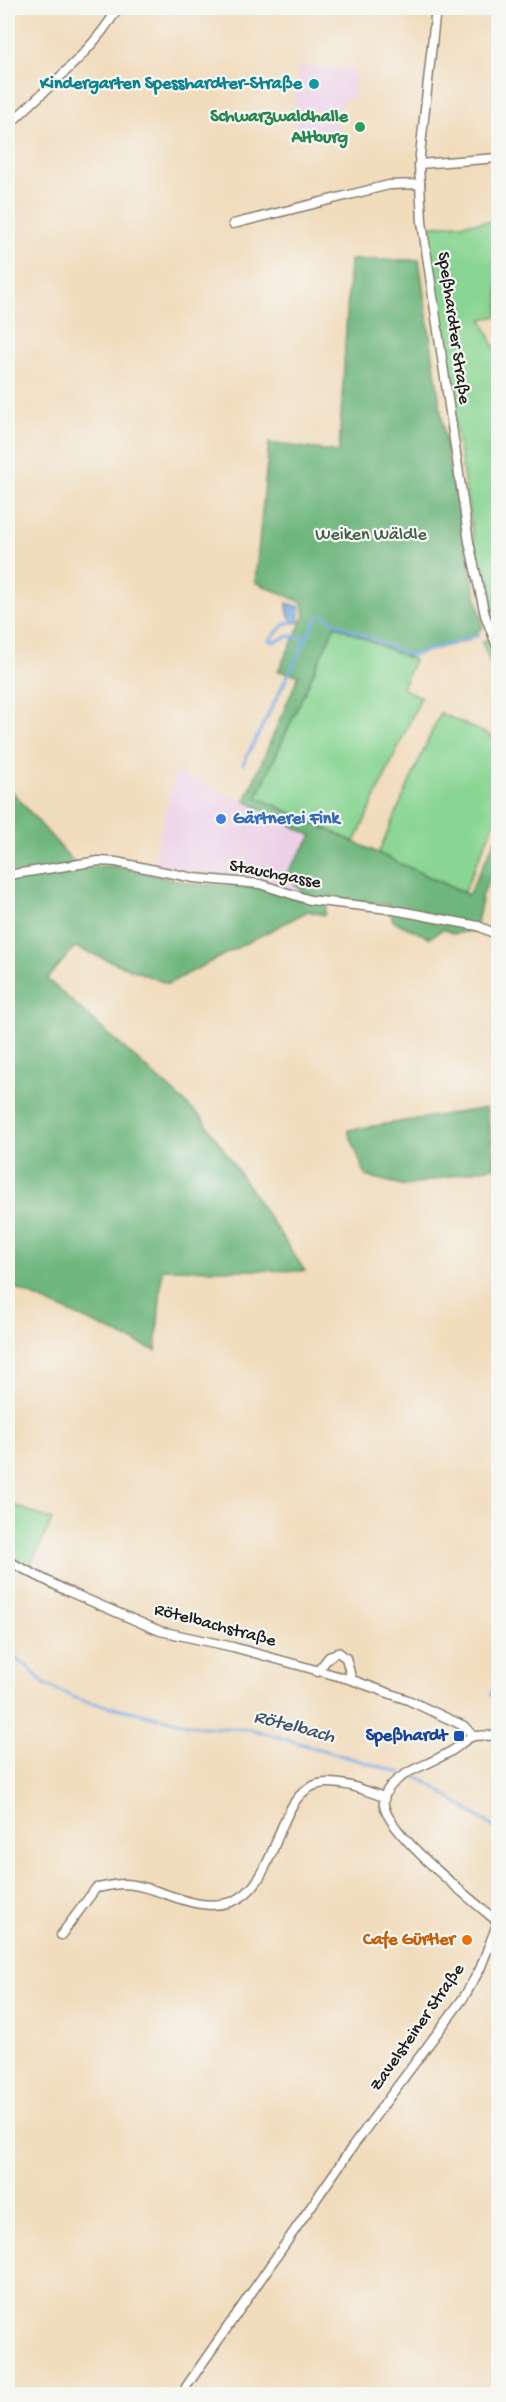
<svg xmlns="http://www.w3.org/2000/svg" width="506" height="2402" viewBox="0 0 506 2402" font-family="'Gochi Hand',sans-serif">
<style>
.built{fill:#edd0e8}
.green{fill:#89d593;stroke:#527858;stroke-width:1.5}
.forest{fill:#6eb67d;stroke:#45694c;stroke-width:1.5}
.water{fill:#77a9e3;stroke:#4a6280;stroke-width:1.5}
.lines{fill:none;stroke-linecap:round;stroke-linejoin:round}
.stream{stroke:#77a9e3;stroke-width:3}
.minor-casing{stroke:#867c6c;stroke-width:11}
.minor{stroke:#fff;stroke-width:8}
.culture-dot{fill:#0f9aa8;stroke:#f6f6f2;stroke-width:2}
.leisure-dot{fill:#2e9e5b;stroke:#f6f6f2;stroke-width:2}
.shop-dot{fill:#3f7fe0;stroke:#f6f6f2;stroke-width:2}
.transit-dot{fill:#1a4fb4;stroke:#f6f6f2;stroke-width:2}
.food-dot{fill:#e8710a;stroke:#f6f6f2;stroke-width:2}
.labels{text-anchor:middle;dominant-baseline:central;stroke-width:4.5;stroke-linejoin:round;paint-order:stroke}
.culture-label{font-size:18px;font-weight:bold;fill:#0d838f;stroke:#f6f6f2;text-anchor:end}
.leisure-label{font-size:18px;font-weight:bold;fill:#27864d;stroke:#f6f6f2;text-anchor:end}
.street-label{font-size:18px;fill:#1c1c1c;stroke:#f6f6f2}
.park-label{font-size:18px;fill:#425d46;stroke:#f6f6f2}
.shop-label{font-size:18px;font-weight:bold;fill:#366cbe;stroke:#f6f6f2;text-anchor:start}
.transit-label{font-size:18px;font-weight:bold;fill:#164399;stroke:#f6f6f2;text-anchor:end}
.food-label{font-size:18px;font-weight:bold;fill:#c56008;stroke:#f6f6f2;text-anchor:end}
.water-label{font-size:20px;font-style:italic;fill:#40546c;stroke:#f6f6f2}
</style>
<rect width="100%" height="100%" fill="#f6f6f2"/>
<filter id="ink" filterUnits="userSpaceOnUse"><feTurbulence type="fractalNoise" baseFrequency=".0167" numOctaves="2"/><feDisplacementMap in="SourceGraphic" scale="12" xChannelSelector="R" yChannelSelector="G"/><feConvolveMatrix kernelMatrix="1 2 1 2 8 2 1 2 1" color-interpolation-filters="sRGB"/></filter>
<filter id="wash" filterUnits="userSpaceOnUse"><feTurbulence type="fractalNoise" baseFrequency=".008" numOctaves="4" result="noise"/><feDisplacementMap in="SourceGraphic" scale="24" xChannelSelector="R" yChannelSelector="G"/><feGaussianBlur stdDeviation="1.35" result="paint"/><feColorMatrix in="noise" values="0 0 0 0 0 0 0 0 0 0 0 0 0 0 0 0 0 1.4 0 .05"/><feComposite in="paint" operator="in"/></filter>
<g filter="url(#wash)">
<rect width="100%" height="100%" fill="#f1dcbc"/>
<!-- built -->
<g class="built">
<polygon points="298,65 355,70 353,99 344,98 343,108 338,108 335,140 292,138"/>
<polygon points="175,772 238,798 313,837 302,893 153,865"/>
</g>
<!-- green -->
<g class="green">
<polygon points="498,221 498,316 482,319 498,356 498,642 481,586 426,239 432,226"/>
<polygon points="335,625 414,660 402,688 421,697 355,842 257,797"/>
<polygon points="490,639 498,659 498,683 482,642"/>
<polygon points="440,713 498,739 498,814 464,892 378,854"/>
<polygon points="8,1503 52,1520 30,1566 8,1555"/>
</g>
<!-- forest -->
<g class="forest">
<polygon points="350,260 419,260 449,466 483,627 468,640 406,657 335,625 257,797 468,895 497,837 498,861 480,899 482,900 475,930 454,934 443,929 430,938 393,921 389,905 327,897 325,915 308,911 168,984 75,947 47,979 203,1119 305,1271 162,1269 156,1351 8,1285 8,787 78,867 115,866 193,884 258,887 301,900 302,893 287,873 312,836 245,801 299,675 278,671 305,616 303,603 255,582 269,443 339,452"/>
<polygon points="486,1108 496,1166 406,1186 366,1176 348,1130"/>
</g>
<!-- water -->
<path class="water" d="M287 603 300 607V622L294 623C288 616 287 612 287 603Z"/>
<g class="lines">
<!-- stream -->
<g class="stream">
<polyline points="324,615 334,622 410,656 479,635"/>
<polyline points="292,621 283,626 269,640 273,642 291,636 306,638"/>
<polyline points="243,764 318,616"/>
<polyline points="498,1548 498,1558"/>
<polyline points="8,1655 26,1665 46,1685 80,1700 202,1727 250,1729 402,1773"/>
<polyline points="498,1658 494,1666 498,1677"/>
<polyline points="491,1695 498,1679"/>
<polyline points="409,1775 422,1779 498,1830"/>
</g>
</g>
</g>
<g filter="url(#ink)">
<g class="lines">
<!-- minor casing -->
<g class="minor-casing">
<g id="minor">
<polyline points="436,8 419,164 422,222 469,542 485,615 498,649"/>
<path d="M8 126C47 87 90 55 118 8"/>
<polyline points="419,164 498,158"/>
<polyline points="233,224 389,185 420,184"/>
<polyline points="8,875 99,861 116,862 194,878 260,884 310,900 389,909 478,926 498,935"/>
<polyline points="8,1561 65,1590 160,1631 233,1647 352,1680 408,1700 464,1726 473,1736"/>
<polyline points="317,1672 329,1657 338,1652 346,1658 352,1680"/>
<path d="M498 1736C490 1736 479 1734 471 1737 465 1740 461 1744 456 1748 446 1755 435 1760 424 1765 409 1771 381 1785 384 1805 388 1834 474 1902 498 1922"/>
<path d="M61 1935 96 1888C105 1887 114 1884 123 1884 160 1885 193 1914 231 1902 283 1884 273 1785 326 1783 347 1782 366 1791 384 1797"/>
<polyline points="184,2394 186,2387 353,2146 464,1997 480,1969 498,1922"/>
</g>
</g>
<!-- minor -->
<use href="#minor" class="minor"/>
</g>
</g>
<!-- markers -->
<circle class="culture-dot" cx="314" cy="84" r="6"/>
<circle class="leisure-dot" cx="360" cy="127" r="6"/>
<circle class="shop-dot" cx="221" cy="819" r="6"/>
<rect class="transit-dot" x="453" y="1730" width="12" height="12" rx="3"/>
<circle class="food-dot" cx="467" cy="1940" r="6"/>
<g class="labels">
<!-- culture labels -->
<g class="culture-label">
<text x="302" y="84">Kindergarten Spesshardter-Straße</text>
</g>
<!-- leisure labels -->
<g class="leisure-label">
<text x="348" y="117">Schwarzwaldhalle<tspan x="348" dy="21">Altburg</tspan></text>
</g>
<!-- street labels -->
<g class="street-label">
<text transform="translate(453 328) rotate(82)">Speßhardter Straße</text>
<text transform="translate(275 875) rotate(11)">Stauchgasse</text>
<text transform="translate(215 1626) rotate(15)">Rötelbachstraße</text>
<text transform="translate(418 2028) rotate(-55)">Zavelsteiner Straße</text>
</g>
<!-- park labels -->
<g class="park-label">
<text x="371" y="535">Weiken Wäldle</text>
</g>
<!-- shop labels -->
<g class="shop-label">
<text x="233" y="819">Gärtnerei Fink</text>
</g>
<!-- transit labels -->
<g class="transit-label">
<text x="447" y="1736">Speßhardt</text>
</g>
<!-- food labels -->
<g class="food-label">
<text x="455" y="1940">Cafe Gürtler</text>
</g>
<!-- water labels -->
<g class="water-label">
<text transform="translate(294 1728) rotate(15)">Rötelbach</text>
</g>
</g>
<!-- margin -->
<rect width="506" height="2402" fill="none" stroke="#f6f6f2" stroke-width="30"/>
</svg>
